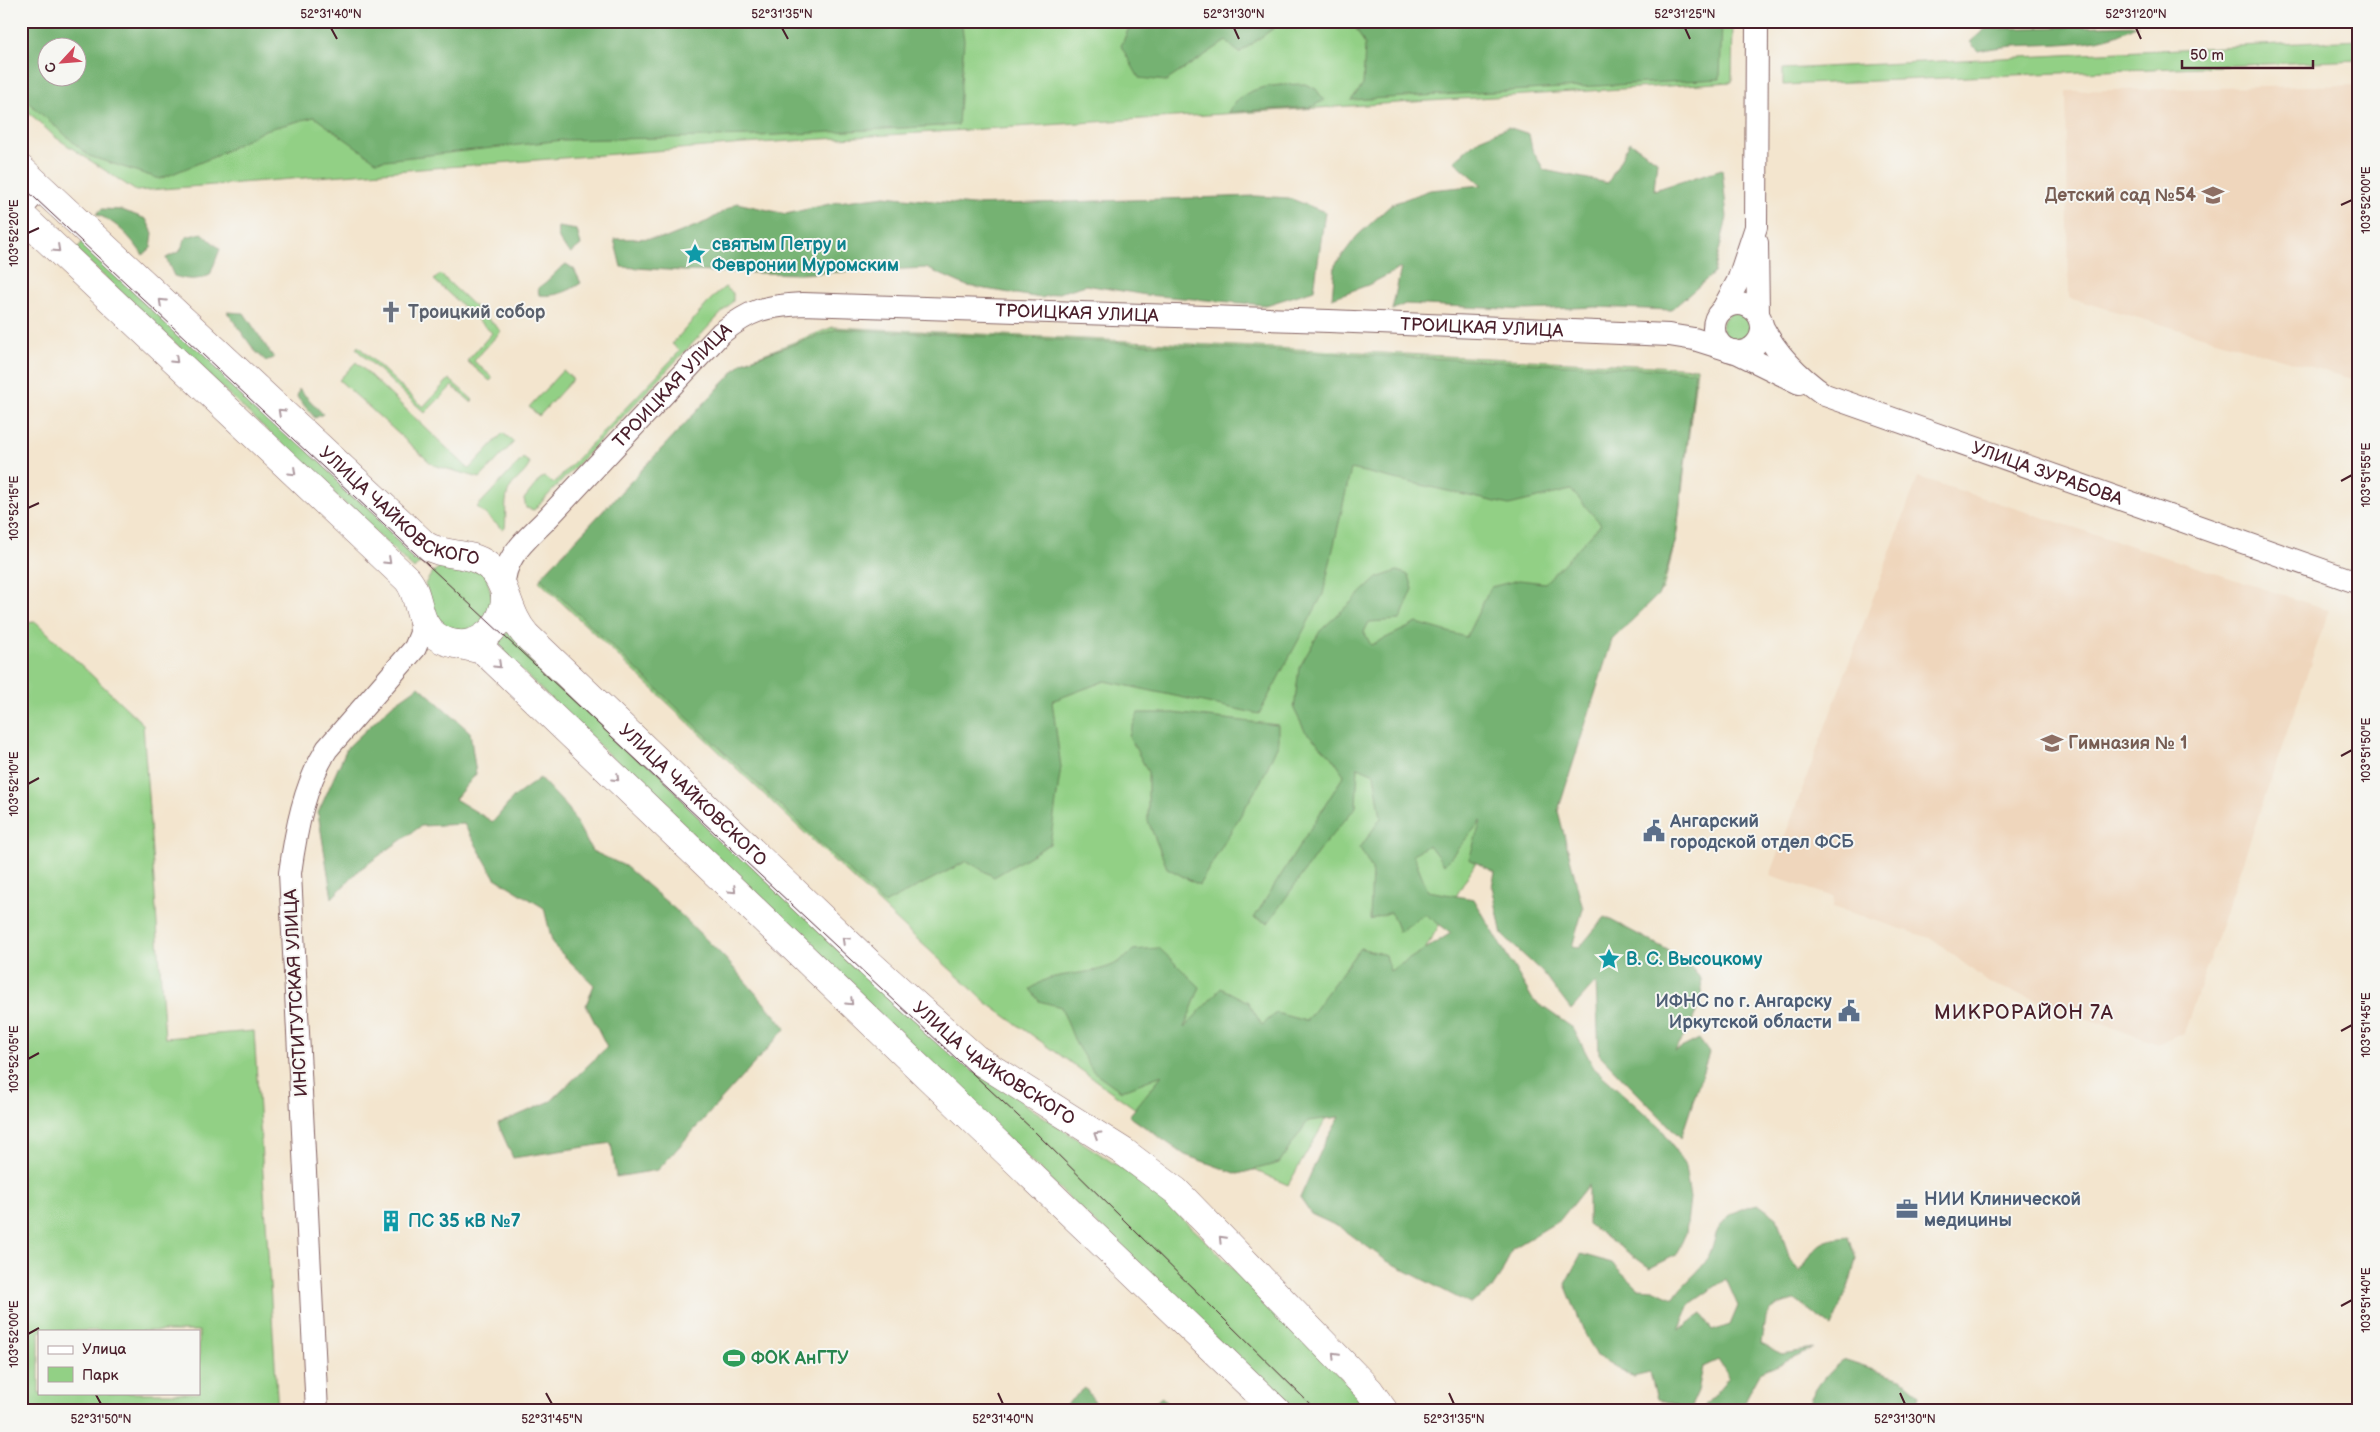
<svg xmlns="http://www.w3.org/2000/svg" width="2380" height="1432" viewBox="0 0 2380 1432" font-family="'Balsamiq Sans',sans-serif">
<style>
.built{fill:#efd6bc}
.green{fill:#92d085;stroke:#6e7858;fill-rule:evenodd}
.forest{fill:#75b272;stroke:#60684e;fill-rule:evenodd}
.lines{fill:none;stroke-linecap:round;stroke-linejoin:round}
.minor-casing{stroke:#856464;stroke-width:24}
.major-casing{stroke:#856464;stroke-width:29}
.minor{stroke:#fff;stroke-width:22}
.major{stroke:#fff;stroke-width:28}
.tram{stroke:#4a1f2b;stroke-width:1}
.oneway{stroke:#ae9aa0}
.ticks{fill:none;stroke:#4a1f2b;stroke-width:2}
.labels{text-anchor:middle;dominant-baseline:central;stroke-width:4;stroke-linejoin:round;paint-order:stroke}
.education-label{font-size:18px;font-weight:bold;fill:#785e54;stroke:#f6f6f2;text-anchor:end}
.culture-label{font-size:18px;font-weight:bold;fill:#0d838f;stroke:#f6f6f2;text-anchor:start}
.worship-label{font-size:18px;font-weight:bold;fill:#5b616d;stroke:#f6f6f2;text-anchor:start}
.street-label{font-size:18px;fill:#4a1f2b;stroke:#f6f6f2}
.service-label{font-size:18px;font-weight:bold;fill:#4e5e75;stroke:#f6f6f2;text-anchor:start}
.leisure-label{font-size:18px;font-weight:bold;fill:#27864d;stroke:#f6f6f2;text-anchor:start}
.quarter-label{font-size:20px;letter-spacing:1px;fill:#4a1f2b;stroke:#f6f6f2}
.neatline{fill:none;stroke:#4a1f2b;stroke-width:2}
.ticks-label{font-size:12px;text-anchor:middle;fill:#4a1f2b}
</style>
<rect width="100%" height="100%" fill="#f6f6f2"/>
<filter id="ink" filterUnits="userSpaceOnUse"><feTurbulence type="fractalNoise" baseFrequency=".02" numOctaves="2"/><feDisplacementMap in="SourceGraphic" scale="10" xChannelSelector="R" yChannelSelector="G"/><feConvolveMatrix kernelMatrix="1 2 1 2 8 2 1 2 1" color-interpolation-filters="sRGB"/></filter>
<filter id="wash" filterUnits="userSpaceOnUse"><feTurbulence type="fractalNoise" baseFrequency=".0096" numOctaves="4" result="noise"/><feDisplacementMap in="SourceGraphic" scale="20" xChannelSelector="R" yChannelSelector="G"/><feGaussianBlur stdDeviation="1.12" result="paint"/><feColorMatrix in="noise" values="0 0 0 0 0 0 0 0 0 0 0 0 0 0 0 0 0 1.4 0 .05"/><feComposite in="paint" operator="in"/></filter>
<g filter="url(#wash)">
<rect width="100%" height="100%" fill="#f3e5ce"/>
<!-- built -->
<g class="built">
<polygon points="2359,85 2359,381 2069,298 2066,91"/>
<polygon points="1918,477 2329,610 2184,1033 2158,1044 1989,983 1933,939 1833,907 1834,897 1770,876"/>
</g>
<!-- green -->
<g class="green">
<path d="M21 21H1733L1732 80V82L744 144 136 191 55 137 21 105ZM48 48H78V78H48Z"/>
<polygon points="2359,40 2359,60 1783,85 1783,69"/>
<polygon points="86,238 426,556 414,569 76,250"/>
<polygon points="440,274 501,331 474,361 493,378 490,381 467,361 492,333 434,280"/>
<polygon points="725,287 733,293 733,301 534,510 526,508 524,499 540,479 544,477 554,483 680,351 672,344 715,295"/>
<circle cx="1737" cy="327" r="15"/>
<polygon points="833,327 1697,368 1676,539 1663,589 1611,630 1288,1185 1168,1132 987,1003 904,927 539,581 743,362"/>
<polygon points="358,346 423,407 449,379 473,400 471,402 452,386 425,413 356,349"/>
<polygon points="356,362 469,469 503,433 514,442 480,478 433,465 339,380"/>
<polygon points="563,370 573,379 539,416 529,407"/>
<path d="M523 458 530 463C526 474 515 479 510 488 503 500 507 516 505 528L503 530 477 507Z"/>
<polygon points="442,565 485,570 497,617 453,639 441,635 425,584 432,573"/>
<path d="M36 622 143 724 165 1038 254 1031 278 1411H21V623ZM39 1331H199V1393H39Z"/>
<polygon points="509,630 1023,1103 1148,1186 1204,1239 1375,1411 1290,1411 495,645"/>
</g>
<!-- forest -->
<g class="forest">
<path d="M21 21H961L964 40 958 125 758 136 563 140 376 161 314 117 265 130 216 156 160 179 89 156 21 96ZM48 48H78V78H48Z"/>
<polygon points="1132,21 1277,21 1278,25 1239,53 1226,41 1166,81 1139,78 1121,46"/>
<polygon points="1352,21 1722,21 1720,79 1351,100 1363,85 1365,45"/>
<path d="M2138 25C2130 28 2122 34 2113 36 2069 49 2022 41 1978 51L1970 42 1985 29Z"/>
<path d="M1305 84 1316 89 1324 100 1312 107 1228 112C1244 84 1276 85 1305 84Z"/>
<polygon points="1508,127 1529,134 1532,149 1544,170 1608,183 1630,142 1657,161 1654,190 1722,169 1727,217 1714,273 1671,310 1595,307 1526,310 1405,304 1392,310 1401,268 1368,285 1332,298 1335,265 1357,236 1392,204 1430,190 1482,185 1454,161 1479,139"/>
<polygon points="885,196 972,205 1256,196 1289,198 1325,212 1314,290 1266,305 1146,295 1086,285 1041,298 967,286 926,268 800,274 683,271 621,267 614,239 666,238 708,221 737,203 786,214 838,202"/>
<path d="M102 209 122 210 146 219 153 233 151 248 143 255C129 236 118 223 96 214Z"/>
<path d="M558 227 577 230 581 245 571 253C562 245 556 239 558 227Z"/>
<path d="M202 233 220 249 210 275C197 281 187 280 174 276L166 258 180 251 186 237Z"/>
<path d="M566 264 574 269 581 283C568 292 554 297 539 295L538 288C549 281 555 271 566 264Z"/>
<polygon points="227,312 244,313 274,358 266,361 255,351"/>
<path d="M837 329 1695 371 1676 539 1659 594 1612 640 1558 811 1583 909 1572 947 1579 948 1605 917 1683 958 1701 979 1703 997 1689 1028 1675 1051 1699 1039 1709 1053 1681 1138 1599 1054 1596 982 1571 1010 1543 973 1502 935 1492 886 1495 872 1469 859 1481 821 1444 865 1429 845 1413 854 1428 891 1474 899 1533 1000 1573 1028 1594 1068 1662 1129 1685 1166 1690 1198 1686 1233 1676 1255 1650 1268 1588 1224V1185L1560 1220 1512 1249 1502 1273 1490 1291 1470 1304 1387 1261 1343 1229 1311 1214 1300 1198 1323 1146 1340 1117 1308 1121 1279 1163 1238 1174 1185 1155 1129 1116 1162 1075 1121 1091 1093 1071 1076 1044 1061 1007 1039 1001 1030 989C1036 986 1041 981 1047 979 1077 970 1111 976 1133 950L1159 948 1200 987 1184 1028 1221 988 1248 1002 1262 1025 1276 1013 1306 1021 1360 948 1386 955 1390 971 1451 933 1425 914 1399 932 1391 912 1370 920 1372 869 1360 848 1381 818 1374 774 1358 767 1356 807 1321 848 1268 923 1254 918 1344 775 1332 757 1305 731 1294 709 1299 668 1320 631 1377 578 1397 571 1409 575 1413 589 1400 620 1369 622 1364 632 1371 645 1417 623 1466 637 1491 587 1519 580 1545 583 1601 524 1571 490 1509 505 1351 469 1323 594 1259 714 1105 681 1052 701 1061 767 1050 844 994 877 967 861 884 904 540 578 743 362Z"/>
<polygon points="299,389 323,414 315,418 297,397"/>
<polygon points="419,686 470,732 476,774 455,799 493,822 514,797 540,778 569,809 592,851 625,866 677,911 724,957 786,1028 658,1170 616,1177 611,1143 513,1158 498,1124 551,1101 607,1047 586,1005 594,985 553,945 544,908 495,878 464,824 421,826 359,870 332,898 318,813 347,748 392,705"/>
<polygon points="1138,713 1173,713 1278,725 1278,744 1261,781 1199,885 1167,868 1148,821 1148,772 1129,736"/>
<path d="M1758 1204 1777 1218 1790 1260 1800 1272C1817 1246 1815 1240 1849 1237L1856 1258 1851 1279 1832 1327 1795 1300C1764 1307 1765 1315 1761 1344L1782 1354 1814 1349 1760 1373 1741 1408 1737 1411H1704L1703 1408 1729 1377 1718 1360 1703 1367 1698 1391 1690 1409 1657 1399 1650 1373 1633 1377 1597 1356 1585 1334 1565 1284 1581 1254 1612 1263 1638 1288 1653 1289 1674 1298C1683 1282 1700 1273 1709 1256 1712 1250 1714 1241 1716 1234 1724 1215 1739 1208 1758 1204ZM1726 1279 1738 1306 1730 1325 1712 1331 1702 1314 1679 1330 1690 1304Z"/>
<path d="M1843 1360 1901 1379 1920 1395 1915 1411H1805C1814 1389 1824 1375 1843 1360Z"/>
<polygon points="1085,1388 1102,1411 1058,1411"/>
<polygon points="1162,1397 1176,1411 1142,1411"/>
</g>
</g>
<g filter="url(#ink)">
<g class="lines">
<!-- minor casing -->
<g class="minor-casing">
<g id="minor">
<polyline points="21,209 41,187"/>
<polyline points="1757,243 1758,314"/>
<circle cx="1738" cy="328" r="24"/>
<polyline points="1723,309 1738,281 1756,227 1757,21"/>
<path id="s1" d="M1762 326C1777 355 1798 376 1825 395L2359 583"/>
<polyline points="1734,351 1799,383"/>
<path id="s2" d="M504 590C502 559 524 542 544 522L721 333C752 309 765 306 803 304L1329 321 1669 335 1694 339 1729 350"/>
<path d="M317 1411 290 873C296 830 304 786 327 749L415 648 421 633 420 616"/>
</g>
</g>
<!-- major casing -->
<g class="major-casing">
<g id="major">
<path id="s3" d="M21 169 425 545C444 557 469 551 487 565 508 581 506 613 526 635L869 963 975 1058 1124 1152 1176 1191 1369 1390 1384 1411"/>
<path d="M21 215 407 579C422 596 415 622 436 636 468 658 505 632 505 596"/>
<polyline points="456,644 483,650 1277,1411"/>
</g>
</g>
<!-- minor -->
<use href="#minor" class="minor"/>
<!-- major -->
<use href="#major" class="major"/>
<!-- tram -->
<polyline class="tram" points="21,185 1033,1130 1317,1411"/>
</g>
<!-- one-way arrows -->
<defs><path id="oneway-chevron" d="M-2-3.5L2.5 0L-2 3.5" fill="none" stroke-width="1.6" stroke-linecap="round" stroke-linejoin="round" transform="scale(1.25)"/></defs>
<g class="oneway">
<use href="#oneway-chevron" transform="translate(57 249) rotate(43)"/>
<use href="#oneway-chevron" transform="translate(162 302) rotate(-137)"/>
<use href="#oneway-chevron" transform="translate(175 360) rotate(43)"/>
<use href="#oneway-chevron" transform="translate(281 412) rotate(-137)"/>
<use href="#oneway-chevron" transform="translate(293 472) rotate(43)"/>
<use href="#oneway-chevron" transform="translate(388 561) rotate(43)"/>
<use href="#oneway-chevron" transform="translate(498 665) rotate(44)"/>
<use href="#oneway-chevron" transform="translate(616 778) rotate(44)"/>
<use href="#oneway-chevron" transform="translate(733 890) rotate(44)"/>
<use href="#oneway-chevron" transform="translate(845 940) rotate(-136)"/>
<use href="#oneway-chevron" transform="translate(850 1002) rotate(44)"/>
<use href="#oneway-chevron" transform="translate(1097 1135) rotate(-148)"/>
<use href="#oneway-chevron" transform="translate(1222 1239) rotate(-134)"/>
<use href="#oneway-chevron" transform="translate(1335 1355) rotate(-133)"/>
</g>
</g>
<!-- ticks -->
<path class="ticks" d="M331 28 337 39M782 28 788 39M1234 28 1239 39M1685 28 1690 39M2136 28 2141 39M2341 205 2352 200M28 233 39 228M2341 481 2352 475M28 508 39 503M2341 756 2352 750M28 784 39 778M2341 1031 2352 1025M28 1059 39 1053M2341 1306 2352 1300M28 1334 39 1328M95 1393 101 1404M546 1393 552 1404M998 1393 1003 1404M1449 1393 1454 1404M1900 1393 1905 1404"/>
<!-- icons -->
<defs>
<g id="school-bare" transform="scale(1.725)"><path d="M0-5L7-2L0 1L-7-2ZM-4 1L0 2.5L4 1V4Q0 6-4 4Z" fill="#8d6e63" stroke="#f6f6f2" stroke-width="2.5" paint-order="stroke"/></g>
<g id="sight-bare" transform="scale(1.725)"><path d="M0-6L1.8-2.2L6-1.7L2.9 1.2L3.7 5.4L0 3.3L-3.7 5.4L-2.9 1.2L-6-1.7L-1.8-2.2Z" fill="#0f9aa8" stroke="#f6f6f2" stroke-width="2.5" paint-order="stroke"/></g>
<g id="church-bare" transform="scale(1.725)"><path d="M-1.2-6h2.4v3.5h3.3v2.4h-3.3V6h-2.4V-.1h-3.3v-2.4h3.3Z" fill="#6b7280" stroke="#f6f6f2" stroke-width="2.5" paint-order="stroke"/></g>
<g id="civic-bare" transform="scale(1.725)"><path d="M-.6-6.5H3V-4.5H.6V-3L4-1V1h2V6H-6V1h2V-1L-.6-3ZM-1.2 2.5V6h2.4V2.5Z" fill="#5c6f8a" stroke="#f6f6f2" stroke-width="2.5" paint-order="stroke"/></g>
<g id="office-bare" transform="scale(1.725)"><path d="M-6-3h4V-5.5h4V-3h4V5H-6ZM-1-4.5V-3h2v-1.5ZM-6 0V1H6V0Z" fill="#5c6f8a" stroke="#f6f6f2" stroke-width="2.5" paint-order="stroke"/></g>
<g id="building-bare" transform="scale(1.725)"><path d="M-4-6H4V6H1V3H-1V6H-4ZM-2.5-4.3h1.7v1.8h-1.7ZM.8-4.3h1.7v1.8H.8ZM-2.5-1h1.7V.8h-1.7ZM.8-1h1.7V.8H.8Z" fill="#0f9aa8" stroke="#f6f6f2" stroke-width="2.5" paint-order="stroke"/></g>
<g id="stadium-bare" transform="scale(1.725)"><path d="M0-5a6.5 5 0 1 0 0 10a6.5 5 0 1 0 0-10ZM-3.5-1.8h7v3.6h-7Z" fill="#2e9e5b" stroke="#f6f6f2" stroke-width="2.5" paint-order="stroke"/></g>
</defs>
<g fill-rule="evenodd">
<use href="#school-bare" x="2213" y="195"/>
<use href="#sight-bare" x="695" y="254"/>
<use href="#church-bare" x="391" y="312"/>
<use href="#school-bare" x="2052" y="743"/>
<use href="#civic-bare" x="1654" y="831"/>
<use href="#sight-bare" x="1609" y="959"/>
<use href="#civic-bare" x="1849" y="1011"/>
<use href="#office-bare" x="1907" y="1209"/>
<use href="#building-bare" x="391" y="1221"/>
<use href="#stadium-bare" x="734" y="1358"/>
</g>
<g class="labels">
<!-- education labels -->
<g class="education-label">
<text x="2196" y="195">Детский сад №54</text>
<text x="2068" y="743" text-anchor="start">Гимназия № 1</text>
</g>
<!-- culture labels -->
<g class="culture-label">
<text x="712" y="244">святым Петру и<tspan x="712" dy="21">Февронии Муромским</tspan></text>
<text x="1626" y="959">В. С. Высоцкому</text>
<text x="408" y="1221">ПС 35 кВ №7</text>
</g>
<!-- worship labels -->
<g class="worship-label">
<text x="408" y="312">Троицкий собор</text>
</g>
<!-- street labels -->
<g class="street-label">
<text stroke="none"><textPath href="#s2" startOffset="704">ТРОИЦКАЯ УЛИЦА</textPath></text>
<text stroke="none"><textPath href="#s2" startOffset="1109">ТРОИЦКАЯ УЛИЦА</textPath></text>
<text stroke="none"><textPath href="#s2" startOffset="269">ТРОИЦКАЯ УЛИЦА</textPath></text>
<text stroke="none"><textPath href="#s1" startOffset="330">УЛИЦА ЗУРАБОВА</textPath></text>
<text stroke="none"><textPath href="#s3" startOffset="510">УЛИЦА ЧАЙКОВСКОГО</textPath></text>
<text stroke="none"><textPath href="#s3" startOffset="930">УЛИЦА ЧАЙКОВСКОГО</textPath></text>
<text transform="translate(296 993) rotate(-93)">ИНСТИТУТСКАЯ УЛИЦА</text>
<text stroke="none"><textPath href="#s3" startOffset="1334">УЛИЦА ЧАЙКОВСКОГО</textPath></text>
</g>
<!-- service labels -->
<g class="service-label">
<text x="1670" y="821">Ангарский<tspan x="1670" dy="21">городской отдел ФСБ</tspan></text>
<text x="1832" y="1001" text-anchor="end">ИФНС по г. Ангарску<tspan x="1832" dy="21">Иркутской области</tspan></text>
<text x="1924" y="1199">НИИ Клинической<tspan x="1924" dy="21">медицины</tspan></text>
</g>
<!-- leisure labels -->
<g class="leisure-label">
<text x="751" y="1358">ФОК АнГТУ</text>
</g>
<!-- quarter labels -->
<g class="quarter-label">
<text x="2024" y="1013">МИКРОРАЙОН 7А</text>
</g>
</g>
<!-- margin -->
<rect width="2380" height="1432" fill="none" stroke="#f6f6f2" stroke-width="55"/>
<!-- legend -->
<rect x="38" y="1330" width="162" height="65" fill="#f6f6f2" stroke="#b1a0a2"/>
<rect x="48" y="1346" width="25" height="8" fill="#ffffff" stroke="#b1a0a2"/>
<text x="82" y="1354" font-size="15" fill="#4a1f2b">Улица</text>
<rect x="48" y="1367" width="25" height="15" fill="#92d085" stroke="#b1a0a2"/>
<text x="82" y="1380" font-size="15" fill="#4a1f2b">Парк</text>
<!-- north arrow -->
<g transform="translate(62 62) rotate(244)"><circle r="24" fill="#f6f6f2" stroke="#b1a0a2"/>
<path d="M0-4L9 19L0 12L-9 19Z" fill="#d1495b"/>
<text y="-8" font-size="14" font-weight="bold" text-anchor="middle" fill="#4a1f2b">С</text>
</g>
<!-- scale -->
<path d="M2182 60v8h131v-8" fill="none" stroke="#4a1f2b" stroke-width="2.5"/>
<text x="2190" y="60" font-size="15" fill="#4a1f2b" stroke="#f6f6f2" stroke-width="4" paint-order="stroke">50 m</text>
<rect x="28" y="28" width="2324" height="1376" class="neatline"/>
<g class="ticks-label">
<text x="331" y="18">52°31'40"N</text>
<text x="782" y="18">52°31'35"N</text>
<text x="1234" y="18">52°31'30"N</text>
<text x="1685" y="18">52°31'25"N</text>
<text x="2136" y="18">52°31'20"N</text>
<text transform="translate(2366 200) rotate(-90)" y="4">103°52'00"E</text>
<text transform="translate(14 233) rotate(-90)" y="4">103°52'20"E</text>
<text transform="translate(2366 475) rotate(-90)" y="4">103°51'55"E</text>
<text transform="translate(14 508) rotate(-90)" y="4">103°52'15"E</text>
<text transform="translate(2366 750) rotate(-90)" y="4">103°51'50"E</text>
<text transform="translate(14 784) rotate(-90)" y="4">103°52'10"E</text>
<text transform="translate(2366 1025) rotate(-90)" y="4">103°51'45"E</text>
<text transform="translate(14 1059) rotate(-90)" y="4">103°52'05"E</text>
<text transform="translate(2366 1300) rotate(-90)" y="4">103°51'40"E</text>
<text transform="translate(14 1334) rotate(-90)" y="4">103°52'00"E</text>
<text x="101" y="1423">52°31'50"N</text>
<text x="552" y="1423">52°31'45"N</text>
<text x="1003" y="1423">52°31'40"N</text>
<text x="1454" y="1423">52°31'35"N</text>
<text x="1905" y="1423">52°31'30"N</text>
</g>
</svg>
